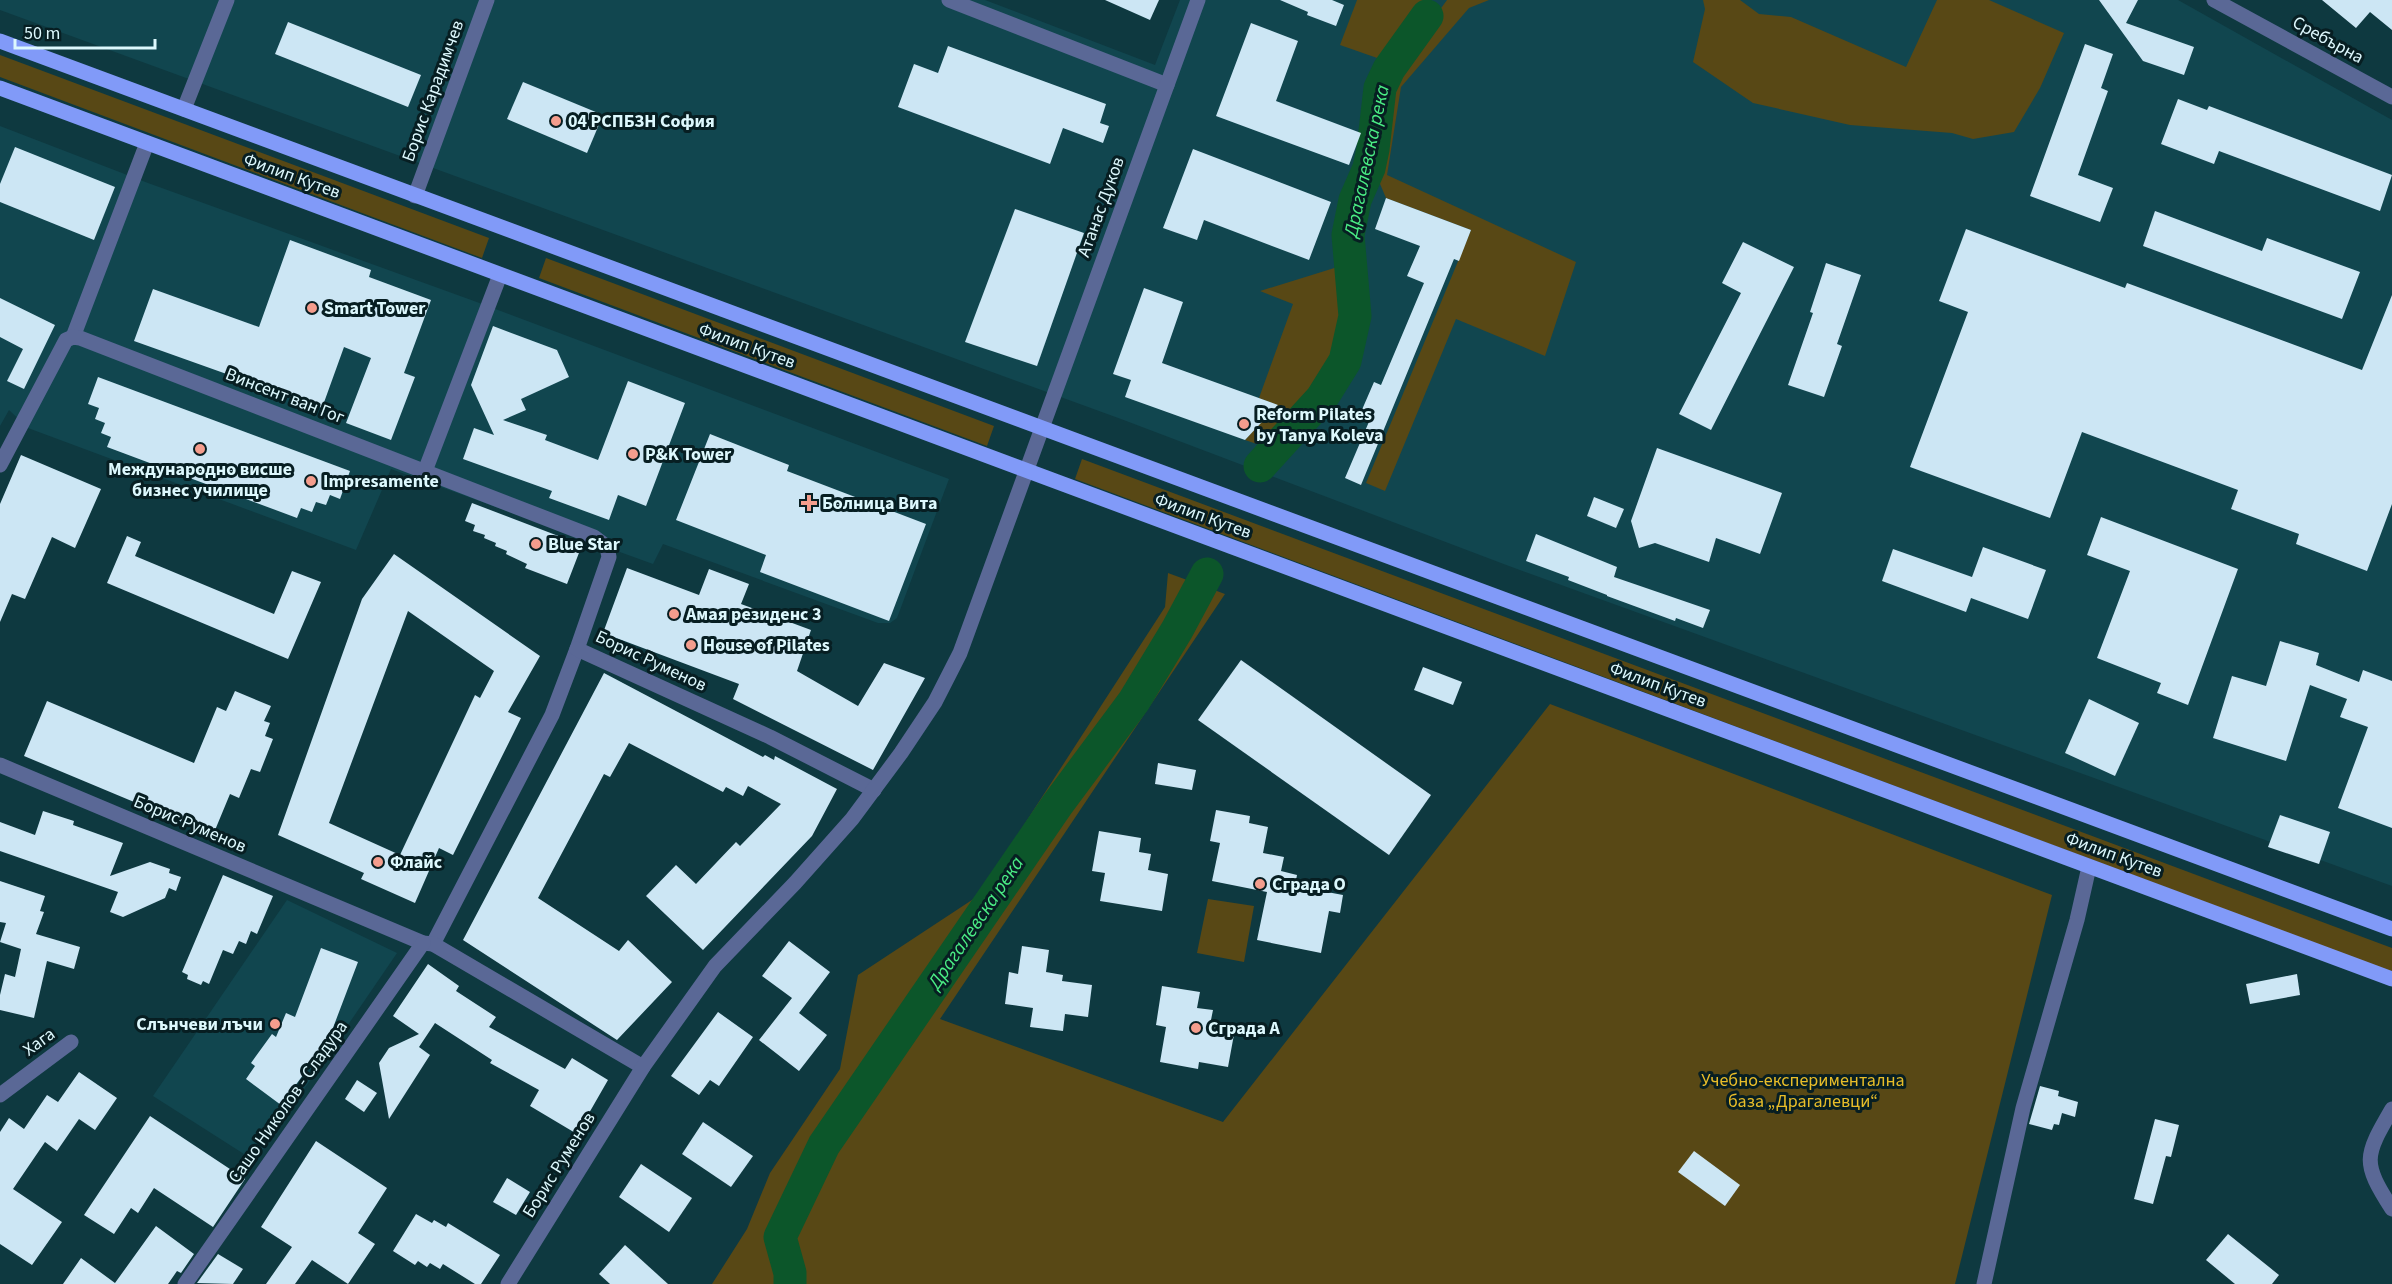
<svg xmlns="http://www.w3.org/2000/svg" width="2392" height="1284" viewBox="0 0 2392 1284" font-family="'Source Sans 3',sans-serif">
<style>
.built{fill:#11464f}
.green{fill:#584815}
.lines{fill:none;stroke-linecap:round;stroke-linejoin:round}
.river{stroke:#0c562a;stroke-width:33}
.building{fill:#cce6f4;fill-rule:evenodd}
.minor{stroke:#5a6896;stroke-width:15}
.major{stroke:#819af8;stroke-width:15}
.poi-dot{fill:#f49d8d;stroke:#071e22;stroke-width:2}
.labels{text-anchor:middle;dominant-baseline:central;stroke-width:6;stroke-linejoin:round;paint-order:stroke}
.street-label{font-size:18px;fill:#ddf8fd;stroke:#071e22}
.poi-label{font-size:18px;font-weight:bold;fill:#ddf8fd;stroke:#071e22;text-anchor:start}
.park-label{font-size:18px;fill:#e8bd29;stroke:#071e22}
.water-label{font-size:20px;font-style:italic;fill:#4aec84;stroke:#071e22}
</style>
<rect width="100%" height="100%" fill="#0e3940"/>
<!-- built -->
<g class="built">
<polygon points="0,0 985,0 1155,65 1180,0 2178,0 2392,120 2392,886 1509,566 1121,419 0,10"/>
<polygon points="0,126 148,183 474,301 949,479 897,618 890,623 878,623 663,544 653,564 391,469 356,550 28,428 9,410 0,426"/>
<polygon points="287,900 397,953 255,1161 153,1096"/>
</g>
<!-- green -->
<g class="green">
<polygon points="1357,0 1424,0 1380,59 1340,45"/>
<polygon points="1447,0 1489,0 1469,8 1401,87 1387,175 1576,262 1545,356 1456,319 1385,491 1366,483 1471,230 1386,198 1375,172 1387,85 1402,62"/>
<polygon points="1703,0 1740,0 1759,14 1791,17 1906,67 1937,0 1989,0 2064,33 2040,88 2014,132 1973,139 1952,133 1850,125 1753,103 1693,62 1705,9"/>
<polygon points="0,55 489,238 482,258 0,77"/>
<polygon points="546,258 994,426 987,446 539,278"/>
<path d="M1344 265C1362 357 1324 387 1266 447L1245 440 1277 405 1259 398 1293 304 1260 291Z"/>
<polygon points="1082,459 2392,948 2392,972 1075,479"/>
<polygon points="1168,573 1225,594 940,1019 1223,1122 1550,704 2052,895 1955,1284 712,1284 747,1229 770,1173 840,1069 858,975 978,896 1165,607"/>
<polygon points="1208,899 1254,906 1244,962 1197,953"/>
</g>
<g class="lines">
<!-- river -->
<g class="river">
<polyline points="1260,466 1322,398 1345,361 1355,316 1348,235 1355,200 1369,168 1373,149 1380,88 1389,69 1427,16"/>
<polyline points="790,1284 790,1273 780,1237 824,1145 1057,805 1134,701 1177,630 1207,574"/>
</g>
</g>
<!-- building -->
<g class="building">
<polygon points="1105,0 1159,0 1150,20"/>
<polygon points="1280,0 1332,0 1344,5 1336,26 1307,15 1308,12"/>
<polygon points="2099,0 2138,0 2126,23 2194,47 2184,75 2143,61"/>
<polygon points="2322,0 2392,0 2392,30 2370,12 2356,28"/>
<polygon points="288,22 421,75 408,107 275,54"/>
<polygon points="1251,23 1298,41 1276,101 1361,133 1349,165 1216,116"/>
<polygon points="2085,44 2113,54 2101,88 2108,91 2078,175 2113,188 2100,222 2030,196"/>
<polygon points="948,46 1106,104 1100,123 1109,126 1103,143 1063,128 1050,164 898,107 914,64 938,73"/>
<polygon points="523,82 603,115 587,153 507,119"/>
<polygon points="2178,99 2207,110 2209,106 2392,175 2380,211 2219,151 2214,164 2161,144"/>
<polygon points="15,147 115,187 94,240 0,202 0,184"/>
<polygon points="1193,149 1331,202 1309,260 1204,220 1197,240 1163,228"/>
<polygon points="1386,198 1471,230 1459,261 1454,259 1361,485 1345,478 1371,417 1361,412 1374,382 1381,385 1424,283 1407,276 1420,246 1375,229"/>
<polygon points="1015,209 1084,233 1037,366 965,342"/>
<polygon points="2155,211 2262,251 2267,238 2360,272 2342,319 2143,246"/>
<polygon points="1966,229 2125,288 2127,283 2362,370 2392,295 2392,504 2367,571 2296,544 2299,534 2231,509 2238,490 2082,432 2050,518 1910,467 1968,312 1939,301"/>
<polygon points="290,240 371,270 369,277 431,300 404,373 415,377 391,440 346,423 371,358 344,347 322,408 134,341 153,289 259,327"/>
<polygon points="1743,242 1794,267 1711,430 1679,414 1741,293 1722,283"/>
<polygon points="1826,263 1861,275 1837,344 1842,346 1824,397 1788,385 1813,313 1810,312"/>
<polygon points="1144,288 1183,302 1162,363 1278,405 1245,440 1125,397 1131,380 1113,374"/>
<polygon points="0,298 55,325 24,389 7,381 23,349 0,337"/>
<polygon points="493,326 557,350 569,377 521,399 526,410 503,420 547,435 545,440 598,460 628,381 685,403 646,506 618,495 609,520 549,498 552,491 463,459 474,428 494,435 471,385"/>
<polygon points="98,377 350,471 340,499 330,495 326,505 316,502 312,512 301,508 297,518 107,447 111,437 101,433 105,423 95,419 99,408 88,404"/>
<polygon points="710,434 789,465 787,471 926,524 889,621 760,572 766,555 676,520"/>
<polygon points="1657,448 1782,493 1760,554 1716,538 1709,562 1655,543 1639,548 1631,521"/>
<polygon points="21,455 101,489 75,548 52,537 25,599 12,594 0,622 0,504"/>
<polygon points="1594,497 1624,509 1616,528 1587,516"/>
<polygon points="472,503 582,545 567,584 525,568 527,564 506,554 507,551 495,546 496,543 484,538 485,535 473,531 475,525 465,521"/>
<polygon points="2101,517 2238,569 2188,705 2157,693 2161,683 2097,658 2130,571 2087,555"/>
<polygon points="1536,534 1617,567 1614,577 1710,610 1703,628 1676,618 1675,621 1607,596 1607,595 1568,580 1569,577 1526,561"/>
<polygon points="127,536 141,542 135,556 274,614 292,571 321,582 288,659 107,583"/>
<polygon points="1983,547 2046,570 2028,619 1971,598 1966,612 1882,581 1893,549 1972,577"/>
<path d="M394 554 540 656 508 712 521 718 453 855 439 848 415 903 361 879 364 873 278 835 362 599ZM408 611 494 671 480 698 475 695 400 855 329 823Z"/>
<polygon points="627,568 699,595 709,569 749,584 741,604 811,630 797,671 858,706 884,663 925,678 873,770 733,699 739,684 603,633"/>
<polygon points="2280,641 2319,653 2316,665 2359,682 2363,670 2392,681 2392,828 2338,808 2368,727 2340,717 2347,699 2310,685 2286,761 2213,738 2232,676 2266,686"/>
<polygon points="1241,660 1431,795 1389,855 1198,720"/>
<polygon points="1423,667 1462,682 1453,705 1414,690"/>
<polygon points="604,673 763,757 765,755 774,760 775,756 837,789 812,836 703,950 646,896 676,865 696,884 736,842 740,846 781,804 748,786 743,796 726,787 723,792 629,743 610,777 604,774 538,898 619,951 628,940 672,982 617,1040 463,940"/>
<polygon points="235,691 271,706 264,721 270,723 265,736 273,739 260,772 251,769 239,798 230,794 213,835 24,756 47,701 194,763 217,707 226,711"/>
<polygon points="2089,699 2139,723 2115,776 2065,753"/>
<polygon points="1158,763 1196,770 1192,790 1155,784"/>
<polygon points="1216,810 1250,816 1249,823 1268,827 1263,853 1284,857 1281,871 1297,875 1295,886 1343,895 1340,913 1329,911 1321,953 1257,940 1267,892 1212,881 1220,843 1210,841"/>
<polygon points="43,811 74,821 73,825 123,843 110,876 150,862 170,869 169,873 181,877 176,891 169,888 165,898 123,917 110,912 118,892 0,851 0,822 35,835"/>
<polygon points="2280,815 2330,832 2319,864 2268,847"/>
<polygon points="1099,831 1141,838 1139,852 1151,854 1148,870 1168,874 1162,911 1100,901 1105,873 1092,871"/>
<polygon points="223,875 273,896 257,934 251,931 246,944 239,941 233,954 223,950 209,984 203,981 201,985 187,979 188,975 182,972"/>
<polygon points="0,881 45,896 40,911 44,912 36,934 80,947 74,969 47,961 34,1018 0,1010 0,995 5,974 15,977 21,949 0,942 6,923 0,922"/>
<polygon points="789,941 830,972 799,1013 827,1035 799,1071 759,1040 792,998 762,976"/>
<polygon points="1022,946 1049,950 1046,972 1063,975 1062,981 1092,985 1088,1017 1065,1014 1063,1031 1030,1027 1033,1008 1005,1004 1009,972 1018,974"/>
<polygon points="321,948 358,962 328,1041 281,1105 246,1079 255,1066 251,1063 272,1034 276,1037 286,1013 295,1017"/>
<polygon points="428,964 459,986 456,991 496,1017 489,1027 565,1069 572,1058 608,1080 577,1134 530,1106 539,1090 490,1063 492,1060 435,1023 419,1047 430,1055 389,1119 379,1063 389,1048 419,1034 393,1016"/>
<polygon points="2297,974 2300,995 2250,1004 2246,984"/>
<polygon points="1162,986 1200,992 1197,1008 1213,1010 1210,1025 1235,1029 1228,1067 1199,1062 1198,1069 1160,1062 1166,1027 1156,1025"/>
<polygon points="718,1012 753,1037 719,1086 710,1080 699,1095 671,1076"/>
<polygon points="79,1072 117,1098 95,1130 79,1119 57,1151 45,1142 13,1189 62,1222 32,1265 0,1244 0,1132 9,1118 24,1129 47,1095 58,1102"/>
<polygon points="357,1080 377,1093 364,1112 345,1099"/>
<polygon points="2040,1086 2059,1091 2058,1096 2078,1102 2075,1117 2062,1113 2059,1125 2054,1124 2052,1130 2029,1124"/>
<polygon points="150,1116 245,1179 213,1227 154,1188 138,1213 131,1208 114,1234 84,1215"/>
<polygon points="2155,1119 2179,1125 2171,1157 2166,1156 2153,1204 2134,1199"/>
<polygon points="703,1122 753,1156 731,1187 682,1154"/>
<polygon points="316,1141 387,1188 358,1233 375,1244 348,1284 312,1260 295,1284 266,1284 292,1247 261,1227"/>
<polygon points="1694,1151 1740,1185 1725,1206 1678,1172"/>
<polygon points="641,1164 692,1198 669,1232 619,1197"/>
<polygon points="507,1178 530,1192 516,1215 493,1202"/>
<polygon points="416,1214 432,1223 434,1220 446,1227 448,1223 500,1255 481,1284 475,1284 443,1264 440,1269 430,1263 427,1267 418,1261 415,1265 393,1251"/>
<polygon points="156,1226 194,1254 181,1273 177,1271 168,1284 63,1284 81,1258 115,1283"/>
<polygon points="2228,1234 2279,1275 2272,1284 2235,1284 2206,1260"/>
<polygon points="625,1245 668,1284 610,1284 599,1274"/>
<polygon points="218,1254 243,1269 233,1284 197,1283"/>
</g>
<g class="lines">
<!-- minor -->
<g class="minor">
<polyline points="949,0 1167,85"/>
<polyline points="2214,0 2392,97"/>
<polyline points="184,109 227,0"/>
<polyline points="415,196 487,0"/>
<polyline points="73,337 147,143"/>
<polyline points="0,465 66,340 73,337 80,338 594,537 607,547 609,557 577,649 552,715 433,944"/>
<polyline points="425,471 500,275"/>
<polyline points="577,649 770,737 874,790"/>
<polyline points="0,765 423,943 433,944 643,1067"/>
<polyline points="0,1095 71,1042"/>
<path d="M2392 1109C2364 1157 2362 1162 2392 1209"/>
<polyline points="185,1284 423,943"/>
<polyline points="508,1284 643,1067 715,966 795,883 852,819 901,753 935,702 960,653 1198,0"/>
<polyline points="1984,1284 2023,1108 2077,920 2089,867"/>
</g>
<!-- major -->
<g class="major">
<polyline points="0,41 2392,929"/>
<polyline points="0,88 2392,979"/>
</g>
</g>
<!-- markers -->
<g class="poi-dot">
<circle cx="556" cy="121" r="6"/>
<circle cx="312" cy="308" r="6"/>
<circle cx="1244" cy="424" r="6"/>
<circle cx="200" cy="449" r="6"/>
<circle cx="633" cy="454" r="6"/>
<circle cx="311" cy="481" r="6"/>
<path d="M806 494h6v6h6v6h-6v6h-6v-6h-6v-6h6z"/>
<circle cx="536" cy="544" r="6"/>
<circle cx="674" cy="614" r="6"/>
<circle cx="691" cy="645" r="6"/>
<circle cx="378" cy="862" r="6"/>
<circle cx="1260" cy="884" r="6"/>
<circle cx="275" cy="1024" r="6"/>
<circle cx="1196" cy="1028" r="6"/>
</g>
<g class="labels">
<!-- street labels -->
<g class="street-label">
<text transform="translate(2328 40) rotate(29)">Сребърна</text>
<text transform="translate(433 91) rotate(-70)">Борис Карадимчев</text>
<text transform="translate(292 176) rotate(20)">Филип Кутев</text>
<text transform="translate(1101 207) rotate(-70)">Атанас Дуков</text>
<text transform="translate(747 346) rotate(20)">Филип Кутев</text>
<text transform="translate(285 396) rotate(21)">Винсент ван Гог</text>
<text transform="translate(1203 516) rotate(20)">Филип Кутев</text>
<text transform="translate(651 661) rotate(25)">Борис Руменов</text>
<text transform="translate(1658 685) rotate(20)">Филип Кутев</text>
<text transform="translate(190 824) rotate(23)">Борис Руменов</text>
<text transform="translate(2114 855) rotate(20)">Филип Кутев</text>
<text transform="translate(39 1042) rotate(-36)">Хага</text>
<text transform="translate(288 1102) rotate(-55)">Сашо Николов - Сладура</text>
<text transform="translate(559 1165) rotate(-58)">Борис Руменов</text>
</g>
<!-- poi labels -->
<g class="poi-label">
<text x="568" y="121">04 РСПБЗН София</text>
<text x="324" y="308">Smart Tower</text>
<text x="1256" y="414">Reform Pilates<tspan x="1256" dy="21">by Tanya Koleva</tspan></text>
<text x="645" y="454">P&amp;K Tower</text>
<text x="200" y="469" text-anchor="middle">Международно висше<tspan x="200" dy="21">бизнес училище</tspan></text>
<text x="323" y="481">Impresamente</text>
<text x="822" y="503">Болница Вита</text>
<text x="548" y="544">Blue Star</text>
<text x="686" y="614">Амая резиденс 3</text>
<text x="703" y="645">House of Pilates</text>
<text x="390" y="862">Флайс</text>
<text x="1272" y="884">Сграда О</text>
<text x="263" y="1024" text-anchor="end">Слънчеви лъчи</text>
<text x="1208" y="1028">Сграда А</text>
</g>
<!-- park labels -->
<g class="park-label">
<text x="1803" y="1080">Учебно-експериментална<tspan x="1803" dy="21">база „Драгалевци“</tspan></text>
</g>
<!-- water labels -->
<g class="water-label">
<text transform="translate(1367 161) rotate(-78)">Драгалевска река</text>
<text transform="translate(976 923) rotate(-56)">Драгалевска река</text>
</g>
</g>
<!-- scale -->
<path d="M15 39v9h140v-9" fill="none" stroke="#ddf8fd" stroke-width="3"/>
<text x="24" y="39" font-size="18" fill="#ddf8fd" stroke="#071e22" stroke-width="4.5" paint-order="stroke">50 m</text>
</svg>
